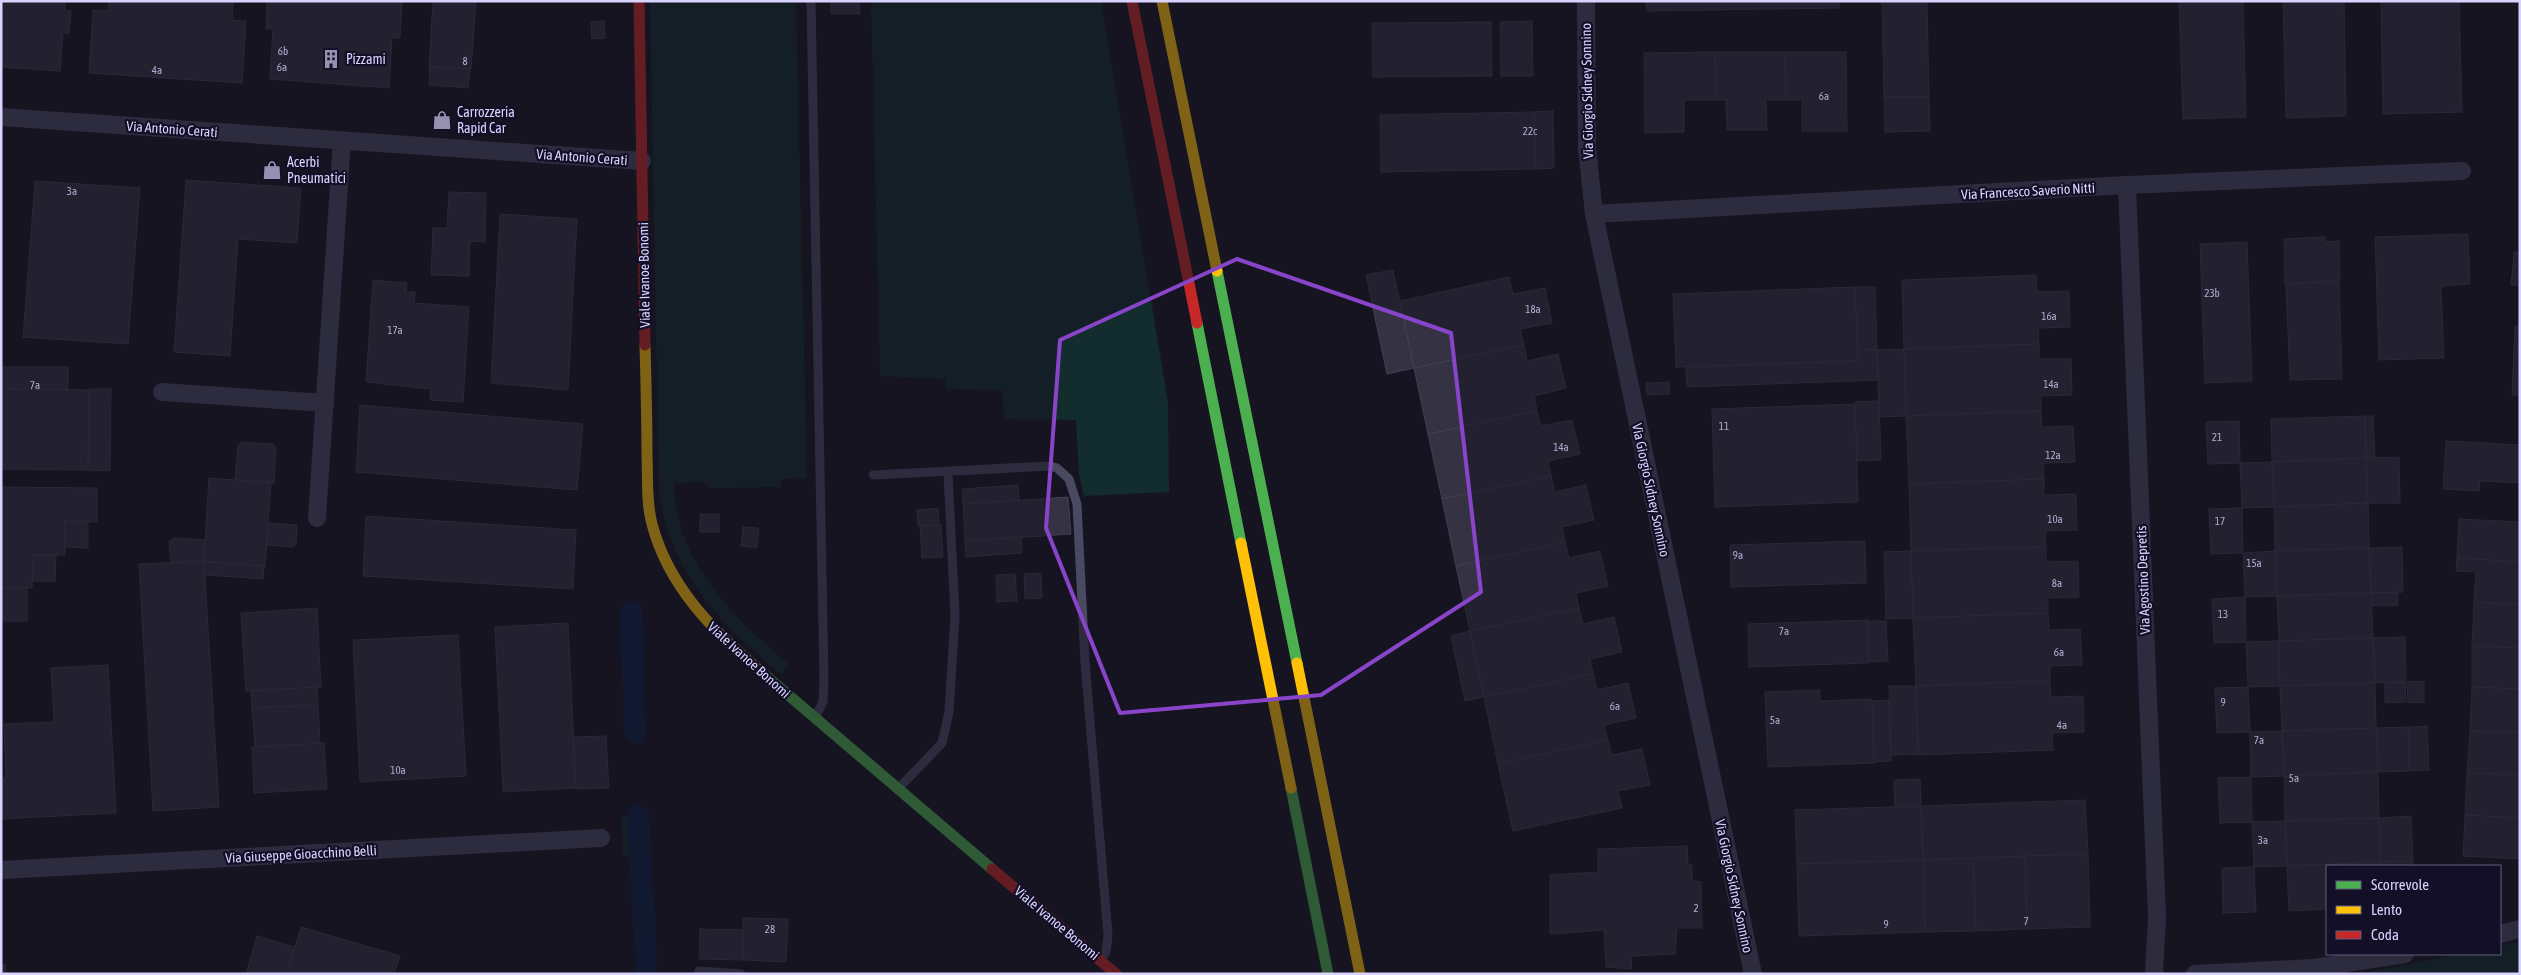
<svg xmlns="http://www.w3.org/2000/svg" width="2521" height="975" viewBox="0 0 2521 975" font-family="'Asap Condensed',sans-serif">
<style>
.green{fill:#132c2d}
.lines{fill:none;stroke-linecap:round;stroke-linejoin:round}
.canal{stroke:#0d2144;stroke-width:22}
.building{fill:#343243;stroke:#433f54}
.lane{stroke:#4a4962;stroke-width:9}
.street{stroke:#4a4962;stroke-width:18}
.fast{stroke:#4caf50;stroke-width:11}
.slow{stroke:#ffc107;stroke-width:11}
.jam{stroke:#c62828;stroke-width:11}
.marked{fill:none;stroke:#8945c9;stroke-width:4;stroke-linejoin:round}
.labels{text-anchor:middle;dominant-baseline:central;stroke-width:4.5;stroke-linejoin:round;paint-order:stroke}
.number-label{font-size:11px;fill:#b0acd0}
.poi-label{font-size:14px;fill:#d9d4ff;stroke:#130f26;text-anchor:start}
.street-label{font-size:14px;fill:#d9d4ff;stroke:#130f26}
</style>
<rect width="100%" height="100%" fill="#161421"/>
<!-- green -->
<g class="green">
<path d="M650 1H796L807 478 781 479V487L708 488 707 482 674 483C675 561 732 617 789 664L782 675C720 623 673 576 659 494Z"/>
<polygon points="871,1 1101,1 1168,402 1169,492 1084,496 1079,474 1076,420 1004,419 1002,390 946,389 945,379 880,376"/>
<polygon points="644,815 645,855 623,856 621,817"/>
<polygon points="2520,942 2520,973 2358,974 2462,954 2500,954 2500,946"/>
</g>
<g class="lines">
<!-- canal -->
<g class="canal">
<polyline points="631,612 635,732"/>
<polyline points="638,816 647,974"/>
</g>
</g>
<!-- building -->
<g class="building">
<polygon points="1,1 65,1 65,10 71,11 69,33 63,33 60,71 1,67"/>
<polygon points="109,1 233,1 232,20 246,21 242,83 89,73 93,10 108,11"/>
<polygon points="267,1 402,1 400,38 392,38 389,88 270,79 273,29 266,29"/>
<polygon points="433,1 476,2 471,69 429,67"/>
<polygon points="831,1 859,1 860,14 831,14"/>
<polygon points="1646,1 1839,1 1839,8 1647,11"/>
<polygon points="1882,1 1927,1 1929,97 1884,97"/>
<polygon points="2179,1 2243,1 2246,117 2183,119"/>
<polygon points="2283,1 2344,1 2346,116 2286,118"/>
<polygon points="2381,1 2459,1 2462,112 2383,114"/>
<polygon points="604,21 605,38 592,39 591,22"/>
<polygon points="1532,21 1533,76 1501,76 1500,22"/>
<polygon points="1491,22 1492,76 1373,77 1372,23"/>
<polygon points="1715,52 1716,100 1684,100 1684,132 1645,133 1644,53"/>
<polygon points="1715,52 1785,52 1786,100 1766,100 1767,130 1727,130 1726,100 1716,100"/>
<polygon points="1785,52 1846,52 1847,131 1802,131 1802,100 1786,100"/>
<polygon points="430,67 470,69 468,88 429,85"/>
<polygon points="1884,97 1929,97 1930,131 1885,132"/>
<polygon points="1553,111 1554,168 1536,169 1534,112"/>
<polygon points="1534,112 1536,169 1381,172 1380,115"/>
<polygon points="186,180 301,188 297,243 238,239 230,356 174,352"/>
<polygon points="35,181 140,188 128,344 23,337"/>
<polygon points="449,192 486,193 485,242 470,241 469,276 431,275 433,228 447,228"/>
<polygon points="500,214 577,219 568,390 491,383"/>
<polygon points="2468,234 2470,284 2441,286 2444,358 2379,360 2375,237"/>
<polygon points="2325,237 2325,242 2339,241 2340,281 2285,284 2284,239"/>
<polygon points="2247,242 2252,381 2205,383 2200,244"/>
<polygon points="2514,252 2520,252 2520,265 2513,265"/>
<polygon points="2513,265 2520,265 2520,285 2511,285"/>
<polygon points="1393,270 1414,368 1387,374 1366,275"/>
<polygon points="2036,275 2037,292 2069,291 2070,327 2038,328 2039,344 1904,349 1902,280"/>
<polygon points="1509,277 1513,294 1545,288 1552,323 1520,329 1524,345 1414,368 1400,301"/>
<polygon points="373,280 407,283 406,292 415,292 414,303 469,307 463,402 430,400 431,389 366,382"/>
<polygon points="2339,281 2342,379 2290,380 2286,284"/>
<polygon points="1855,287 1858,361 1676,367 1673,294"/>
<polygon points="1855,287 1875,287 1877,350 1858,350"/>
<polygon points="2515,326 2520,326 2520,395 2512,395"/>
<polygon points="2039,344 2039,359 2071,359 2072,395 2041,396 2041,411 1906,416 1904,349"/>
<polygon points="1524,345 1527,361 1558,354 1566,388 1534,396 1537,411 1428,434 1414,368"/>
<polygon points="1904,349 1906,416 1879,417 1877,350"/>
<polygon points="1858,350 1877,350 1878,380 1687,387 1686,367 1858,361"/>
<polygon points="1,367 68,367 68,390 1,389"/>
<polygon points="1669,382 1669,394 1647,395 1646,383"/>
<polygon points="1,389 89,390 88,470 1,469"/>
<polygon points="89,389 111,389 110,471 88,470"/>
<polygon points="1879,401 1881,460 1857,461 1855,402"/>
<polygon points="1855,404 1858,502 1715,507 1712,409"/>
<polygon points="360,405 583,424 577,490 356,472"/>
<polygon points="1537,411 1541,426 1572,420 1580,454 1548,461 1551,476 1442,499 1428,434"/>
<polygon points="2041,411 2042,427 2073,426 2075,462 2043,463 2044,479 1909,484 1906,416"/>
<polygon points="2365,416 2373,416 2375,458 2366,458"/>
<polygon points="2365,416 2366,458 2272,462 2271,419"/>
<polygon points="2239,421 2240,463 2208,464 2206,422"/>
<polygon points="2446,441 2520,445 2520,483 2480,481 2479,491 2443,489"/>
<polygon points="241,442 273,444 276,448 274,483 235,480 238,446"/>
<polygon points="2399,457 2400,503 2368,503 2366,458"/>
<polygon points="2366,458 2368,503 2274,507 2272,462"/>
<polygon points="2272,462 2274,507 2242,508 2240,463"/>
<polygon points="1551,476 1555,492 1586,485 1594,520 1562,527 1565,542 1456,566 1442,499"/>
<polygon points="209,478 271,483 265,567 204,561"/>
<polygon points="2044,479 2044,495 2076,494 2077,530 2045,531 2046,547 1911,551 1909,484"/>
<polygon points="1018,485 1019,500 963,504 962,489"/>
<polygon points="1,487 97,488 97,522 65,521 65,555 33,555 32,588 1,588"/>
<polygon points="1068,497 1071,534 965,541 963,504"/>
<polygon points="2368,503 2369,548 2275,551 2274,507"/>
<polygon points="938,508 939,525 918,526 917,510"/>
<polygon points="2242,508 2243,553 2211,554 2209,509"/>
<rect x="700" y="514" width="19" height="18"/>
<polygon points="366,516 576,530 573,589 363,576"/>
<polygon points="2459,519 2520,522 2520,562 2457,558"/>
<polygon points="65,521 88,522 88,548 65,547"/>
<polygon points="268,523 297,525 296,544 293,547 267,545"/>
<polygon points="941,525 943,557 922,558 920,526"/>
<polygon points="743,527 759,528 757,548 741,546"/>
<polygon points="1021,537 1022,553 966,557 965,541"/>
<polygon points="174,538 205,540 204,561 171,563 169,542"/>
<polygon points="1865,541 1866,583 1731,587 1730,545"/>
<polygon points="1565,542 1569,558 1600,551 1608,586 1576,593 1579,608 1470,631 1456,566"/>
<polygon points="2046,547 2046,562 2078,561 2079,597 2048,598 2048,613 1913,618 1911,551"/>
<polygon points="2402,547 2403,592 2371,593 2369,548"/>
<polygon points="2369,548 2371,593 2277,596 2275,551"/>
<polygon points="1911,551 1913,618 1886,619 1884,552"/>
<polygon points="2275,551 2277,596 2245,597 2243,553"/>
<polygon points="33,555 56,555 55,581 32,581"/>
<polygon points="2457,558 2520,562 2520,605 2474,602 2476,572 2456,571"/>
<polygon points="204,561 219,807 153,811 139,564"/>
<polygon points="205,562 264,566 263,579 206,575"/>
<polygon points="1041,573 1042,598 1025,599 1024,574"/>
<polygon points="1015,574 1017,601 997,602 996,575"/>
<rect x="1" y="588" width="26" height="33"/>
<polygon points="2398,592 2398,605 2372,606 2371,593"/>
<polygon points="2371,593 2373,638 2279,641 2277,596"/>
<polygon points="2245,597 2246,642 2214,643 2212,599"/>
<polygon points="2474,602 2520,605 2520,648 2472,646"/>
<polygon points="317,608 321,687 246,691 241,613"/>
<polygon points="1579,608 1583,624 1614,617 1622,652 1590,659 1593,674 1484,697 1470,631"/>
<polygon points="2048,613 2049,630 2080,629 2082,665 2050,666 2050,681 1916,686 1913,618"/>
<polygon points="1868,620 1869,663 1749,667 1748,624"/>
<polygon points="1868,621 1886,621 1888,661 1869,662"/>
<polygon points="568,623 576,788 503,792 495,627"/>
<polygon points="1470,631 1484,697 1465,701 1451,636"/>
<polygon points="458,635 466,776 360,782 353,640"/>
<polygon points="2405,637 2406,682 2375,683 2373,638"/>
<polygon points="2373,638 2375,683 2280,686 2279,641"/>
<polygon points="2279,641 2280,686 2248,687 2246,642"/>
<polygon points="2472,646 2520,648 2520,689 2472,687"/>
<polygon points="108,665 116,813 1,819 1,778 6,778 4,724 54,722 51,668"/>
<polygon points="1593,674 1597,690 1628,683 1636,718 1604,725 1608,740 1498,764 1484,697"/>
<polygon points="2050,681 2051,697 2083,696 2084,732 2052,733 2053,750 1918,755 1916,686"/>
<polygon points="2424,681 2424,702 2408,703 2407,682"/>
<polygon points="2405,682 2406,702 2385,703 2385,683"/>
<polygon points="2375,683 2376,728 2282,731 2280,686"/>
<polygon points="1889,686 1916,686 1918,754 1891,755"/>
<polygon points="317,687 318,705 252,708 251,691"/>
<polygon points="2248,687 2250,732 2217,733 2215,688"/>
<polygon points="2472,687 2520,689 2520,733 2470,731"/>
<polygon points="1820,690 1820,701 1872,699 1874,763 1768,767 1765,692"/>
<polygon points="1889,700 1891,761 1874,762 1872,701"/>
<polygon points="318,705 320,744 255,747 252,708"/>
<polygon points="2427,726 2429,770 2409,771 2408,727"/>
<polygon points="2408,727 2409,771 2378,772 2376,728"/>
<polygon points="2376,728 2378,772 2284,776 2282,731"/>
<polygon points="2282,731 2284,776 2251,777 2250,732"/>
<polygon points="2470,731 2520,733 2520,775 2467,773"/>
<polygon points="606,736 609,788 576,789 573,737"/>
<polygon points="1608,740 1611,755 1642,749 1650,785 1618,791 1622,808 1513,831 1498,764"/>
<polygon points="324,743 327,789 254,793 252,747"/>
<polygon points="2378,772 2379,818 2285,821 2284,776"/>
<polygon points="2467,773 2520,775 2520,818 2465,815"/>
<polygon points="2251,777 2252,822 2220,823 2218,778"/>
<polygon points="1920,779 1921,806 1895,807 1894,780"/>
<polygon points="2085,800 2088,854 1923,860 1921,806"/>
<polygon points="1921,806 1923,860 1797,864 1795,810"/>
<polygon points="2465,815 2520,818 2520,859 2463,856"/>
<polygon points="2411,816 2413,861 2381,862 2379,818"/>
<polygon points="2379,818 2381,862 2287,866 2285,821"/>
<polygon points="2285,821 2287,866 2254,867 2252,822"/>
<polygon points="1687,846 1688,864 1692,865 1692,881 1701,882 1702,928 1677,928 1675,954 1632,956 1631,969 1606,967 1604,930 1550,934 1550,875 1598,872 1598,849"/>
<polygon points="2088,854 2090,927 2027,929 2025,856"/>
<polygon points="2025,856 2027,929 1976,931 1973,858"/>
<polygon points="1973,858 1976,931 1925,932 1923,860"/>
<polygon points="1923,860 1925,932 1799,936 1797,864"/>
<polygon points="2413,861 2413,866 2381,866 2381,862"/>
<polygon points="2381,862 2381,866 2327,866 2327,909 2289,911 2287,866"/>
<polygon points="2254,867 2256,912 2223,913 2222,868"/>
<polygon points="743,918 788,919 786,962 743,960"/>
<polygon points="301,927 400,956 394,974 287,974"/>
<polygon points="700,929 743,930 743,960 699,959"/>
<polygon points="257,936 295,947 287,974 246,974"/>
<polygon points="5,964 6,974 1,974 1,965"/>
</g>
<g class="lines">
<!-- lane -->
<g class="lane">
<polyline points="811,1 824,679 823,702 816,716"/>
<polyline points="873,475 1050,466 1057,468 1069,479 1077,504 1085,662 1108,935 1106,952 1100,960"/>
<polyline points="900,787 942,743 949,712 955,616 948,473"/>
<polyline points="699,971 741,974"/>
</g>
<!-- street -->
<g class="street">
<polyline points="1586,1 1587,148 1594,214 1753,974"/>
<polyline points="1,117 642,161"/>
<polyline points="2127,185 2157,917 2154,974"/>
<polyline points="1594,214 2127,185 2462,171"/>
<polyline points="162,392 325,403"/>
<polyline points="317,518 342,140"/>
<polyline points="1,870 601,838"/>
<polyline points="2500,934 2520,929"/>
<polyline points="2195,974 2314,968 2405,954"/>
</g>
<!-- fast -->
<g class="fast">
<polyline points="1217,271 1297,663"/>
<polyline points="1197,323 1241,543"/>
<polyline points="758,669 992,869"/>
<polyline points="1291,788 1328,974"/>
</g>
<!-- slow -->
<g class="slow">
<polyline points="1162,1 1217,271"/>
<path d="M645 345C646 382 647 419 647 456 648 478 646 502 652 524 668 585 711 629 758 669"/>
<polyline points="1241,543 1291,788"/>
<polyline points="1297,663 1360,974"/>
</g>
<!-- jam -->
<g class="jam">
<polyline points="639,1 645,345"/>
<polyline points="1132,1 1197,323"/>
<polyline points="992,869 1116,974"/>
</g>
</g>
<!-- marked area -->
<path d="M0 0H2521V975H0ZM1237 259 1451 333 1481 592 1321 695 1120 713 1046 528 1060 340Z" fill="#161421" fill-opacity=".55" fill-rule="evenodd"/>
<path class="marked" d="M1237 259 1451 333 1481 592 1321 695 1120 713 1046 528 1060 340Z"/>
<!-- icons -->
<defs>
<g id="building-bare" transform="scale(1.5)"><path d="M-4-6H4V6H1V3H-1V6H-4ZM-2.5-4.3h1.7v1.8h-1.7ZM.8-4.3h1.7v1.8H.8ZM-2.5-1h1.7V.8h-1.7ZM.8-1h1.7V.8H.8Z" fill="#9591b1" stroke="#130f26" stroke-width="2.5" paint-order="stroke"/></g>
<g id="shop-bare" transform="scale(1.5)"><path d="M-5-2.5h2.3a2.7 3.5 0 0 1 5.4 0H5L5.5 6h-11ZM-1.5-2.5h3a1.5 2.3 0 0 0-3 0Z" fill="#9591b1" stroke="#130f26" stroke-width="2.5" paint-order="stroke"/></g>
</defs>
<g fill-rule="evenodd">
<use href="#building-bare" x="331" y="59"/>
<use href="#shop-bare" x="442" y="120"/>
<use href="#shop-bare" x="272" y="170"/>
</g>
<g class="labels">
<!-- number labels -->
<g class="number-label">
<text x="283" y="51">6b</text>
<text x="465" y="61">8</text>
<text x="282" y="67">6a</text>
<text x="157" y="70">4a</text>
<text x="1824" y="96">6a</text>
<text x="1530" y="131">22c</text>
<text x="72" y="191">3a</text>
<text x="2212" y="293">23b</text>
<text x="1533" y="309">18a</text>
<text x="2049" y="316">16a</text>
<text x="395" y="330">17a</text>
<text x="2051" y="384">14a</text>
<text x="35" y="385">7a</text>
<text x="1724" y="426">11</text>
<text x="2217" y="437">21</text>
<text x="1561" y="447">14a</text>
<text x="2053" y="455">12a</text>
<text x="2055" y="519">10a</text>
<text x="2220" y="521">17</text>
<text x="1738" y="555">9a</text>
<text x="2254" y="563">15a</text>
<text x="2057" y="583">8a</text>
<text x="2223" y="614">13</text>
<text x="1784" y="631">7a</text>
<text x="2059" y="652">6a</text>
<text x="2223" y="702">9</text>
<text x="1615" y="706">6a</text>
<text x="1775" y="720">5a</text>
<text x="2062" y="725">4a</text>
<text x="2259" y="740">7a</text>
<text x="398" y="770">10a</text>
<text x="2294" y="778">5a</text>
<text x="2263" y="840">3a</text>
<text x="1696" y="908">2</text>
<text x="2026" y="921">7</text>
<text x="1886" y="924">9</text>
<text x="770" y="929">28</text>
</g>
<!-- poi labels -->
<g class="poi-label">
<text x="346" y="59">Pizzami</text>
<text x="457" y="112">Carrozzeria<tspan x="457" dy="16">Rapid Car</tspan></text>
<text x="287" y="162">Acerbi<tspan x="287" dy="16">Pneumatici</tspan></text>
</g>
<!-- street labels -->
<g class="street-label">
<text transform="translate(1587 91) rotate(-91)">Via Giorgio Sidney Sonnino</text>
<text transform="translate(172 129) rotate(4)">Via Antonio Cerati</text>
<text transform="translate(582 157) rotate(4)">Via Antonio Cerati</text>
<text transform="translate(2028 191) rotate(-3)">Via Francesco Saverio Nitti</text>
<text transform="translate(644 275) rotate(-91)">Viale Ivanoe Bonomi</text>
<text transform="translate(1651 490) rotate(78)">Via Giorgio Sidney Sonnino</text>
<text transform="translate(2143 580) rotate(-92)">Via Agostino Depretis</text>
<text transform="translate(749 660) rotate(42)">Viale Ivanoe Bonomi</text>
<text transform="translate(301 854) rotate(-3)">Via Giuseppe Gioacchino Belli</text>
<text transform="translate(1734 886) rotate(78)">Via Giorgio Sidney Sonnino</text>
<text transform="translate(1057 923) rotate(40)">Viale Ivanoe Bonomi</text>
</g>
</g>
<!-- border -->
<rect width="2521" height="975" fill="none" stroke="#d9d4ff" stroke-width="5"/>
<!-- legend -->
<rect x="2326" y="865" width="175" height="90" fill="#130f26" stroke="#625e7d"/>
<rect x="2336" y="881" width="25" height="8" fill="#4caf50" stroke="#625e7d"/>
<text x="2371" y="890" font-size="15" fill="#d9d4ff">Scorrevole</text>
<rect x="2336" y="906" width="25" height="8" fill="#ffc107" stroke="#625e7d"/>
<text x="2371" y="915" font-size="15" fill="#d9d4ff">Lento</text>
<rect x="2336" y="931" width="25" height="8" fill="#c62828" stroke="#625e7d"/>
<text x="2371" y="940" font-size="15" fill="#d9d4ff">Coda</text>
</svg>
